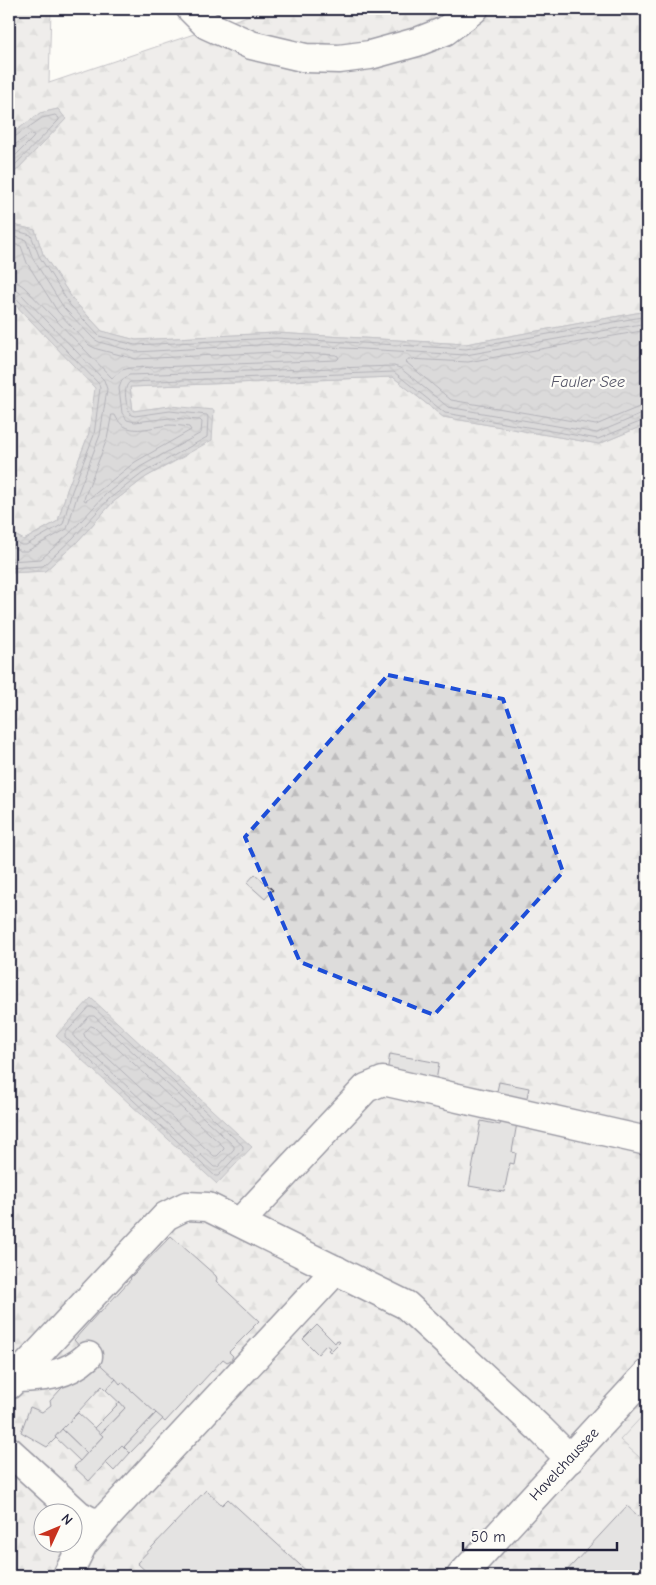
<svg xmlns="http://www.w3.org/2000/svg" width="656" height="1585" viewBox="0 0 656 1585" font-family="'Comic Neue',sans-serif">
<style>
.forest{fill:url(#forest-firs);stroke:#807f8b;fill-rule:evenodd}
.pitch{fill:#dddcdb;stroke:#807f8b}
.water{fill:url(#water-waves);stroke:#787885}
.lines{fill:none;stroke-linecap:round;stroke-linejoin:round}
.shore{stroke:#5c5c6d;stroke-width:1}
.building{fill:#c6c6c8;stroke:#22223b}
.minor-casing{stroke:#22223b;stroke-width:31}
.minor{stroke:#fdfcf7;stroke-width:28}
.marked{fill:none;stroke:#1d4ed8;stroke-width:4;stroke-dasharray:10 6;stroke-linejoin:round}
.labels{text-anchor:middle;dominant-baseline:central;stroke-width:4.5;stroke-linejoin:round;paint-order:stroke}
.street-label{font-size:15px;fill:#22223b;stroke:#fdfcf7}
.water-label{font-size:16px;font-style:italic;fill:#545466;stroke:#fdfcf7}
</style>
<defs>
<pattern id="forest-firs" width="22" height="20" patternUnits="userSpaceOnUse" patternTransform="scale(1.25)"><rect width="22" height="20" fill="#dddcdb"/><path d="M5 1l3.5 6h-7zM16 11l3.5 6h-7z" fill="#bdbcbd"/></pattern>
<pattern id="water-waves" width="16" height="10" patternUnits="userSpaceOnUse" patternTransform="scale(1.25)"><rect width="16" height="10" fill="#b2b2b7"/><path d="M0 5q4-4 8 0t8 0" fill="none" stroke="#909096"/></pattern>
</defs>
<rect width="100%" height="100%" fill="#fdfcf7"/>
<filter id="ink" filterUnits="userSpaceOnUse"><feTurbulence type="fractalNoise" baseFrequency=".02" numOctaves="2"/><feDisplacementMap in="SourceGraphic" scale="10" xChannelSelector="R" yChannelSelector="G"/><feConvolveMatrix kernelMatrix="1 2 1 2 8 2 1 2 1" color-interpolation-filters="sRGB"/></filter>
<g filter="url(#ink)">
<!-- forest -->
<g class="forest">
<polygon points="13,9 51,9 49,83 268,9 647,9 647,311 466,344 275,333 136,340 102,331 74,301 43,254 35,230 9,224 9,178 66,119 58,109 40,113 9,136 9,17"/>
<polygon points="9,298 96,388 89,433 67,490 58,521 24,540 9,532"/>
<path d="M393 377 443 417 599 444 647 424V1576H9V573L45 571 77 542 112 503 146 477 185 456 170 406 133 411 130 387ZM42 1512H72V1542H42Z"/>
</g>
<!-- pitch -->
<polygon class="pitch" points="647,1411 647,1464 620,1440"/>
<!-- water -->
<g class="water">
<polygon points="58,109 66,119 9,178 9,136 40,113"/>
<polygon points="9,224 35,230 43,254 74,301 102,331 136,340 275,333 466,344 647,311 647,424 599,444 443,417 393,377 130,387 133,411 170,406 214,410 212,440 146,477 112,503 77,542 45,571 9,573 9,532 24,540 58,521 67,490 89,433 95,388 9,298"/>
<polygon points="91,998 252,1147 217,1184 56,1036"/>
</g>
<g class="lines">
<!-- shore -->
<g class="shore">
<polyline points="9,139 13,138 42,118 55,115 59,118 59,120 9,171"/>
<polyline points="9,146 16,144 30,134 34,135 33,138 9,162"/>
<polyline points="9,229 31,235 39,256 70,305 99,336 135,345 276,338 466,349 647,316"/>
<polyline points="9,235 26,240 33,259 64,308 94,339 99,342 136,352 276,344 466,355 647,323"/>
<polyline points="9,243 21,246 27,263 58,312 89,345 97,349 136,359 275,352 337,355 339,358 337,360 130,368 122,370 112,378 24,287 17,282 9,281"/>
<polyline points="9,289 14,289 19,292 104,380 107,389 100,435 78,493 67,529 27,551 20,551 9,545"/>
<polyline points="9,295 15,297 99,384 100,388 94,435 72,491 63,524 26,545 21,545 9,537"/>
<polyline points="647,330 468,362 408,359 406,362 451,400 596,425 639,407 647,406"/>
<path d="M112 415H115C125 438 149 427 169 425 175 425 182 426 189 427L191 430 135 462 86 501 84 500 85 496 107 439Z"/>
<polyline points="9,561 41,559 69,534 106,494 140,467 201,433 202,422 200,420 170,418 135,422 127,420 122,413 119,388 122,380 129,375 394,366 400,368 448,407 597,433 642,414 647,413"/>
<path d="M9 568 43 566 73 538 109 499 143 473 207 437 208 417 207 415 170 411 135 416 131 415C126 407 122 387 130 382L394 372 445 413 598 439 647 419"/>
<polygon points="90,1007 93,1007 243,1146 243,1149 218,1176 215,1176 65,1037 65,1034"/>
<polygon points="90,1016 94,1016 234,1146 234,1149 218,1167 214,1167 74,1037 74,1034"/>
<polygon points="91,1026 94,1027 223,1146 224,1149 217,1156 214,1156 85,1037 84,1034"/>
</g>
</g>
<!-- building -->
<g class="building">
<polygon points="255,874 273,890 265,899 247,883"/>
<polygon points="390,1054 439,1063 436,1081 387,1072"/>
<polygon points="499,1082 529,1088 526,1102 496,1096"/>
<polygon points="501,1120 517,1123 512,1152 516,1153 514,1164 510,1163 504,1192 469,1186 481,1121 500,1125"/>
<polygon points="171,1236 216,1276 217,1279 216,1281 259,1321 253,1327 254,1327 229,1352 233,1356 231,1360 227,1362 223,1359 165,1422 122,1382 120,1384 82,1349 74,1340 99,1312 100,1313 131,1279 130,1278"/>
<polygon points="317,1325 335,1343 337,1340 340,1342 330,1352 328,1350 330,1348 326,1345 318,1354 303,1339"/>
<polygon points="91,1356 116,1379 106,1390 102,1386 55,1437 56,1438 47,1447 21,1432 30,1407 42,1412 51,1405 50,1401"/>
<polygon points="116,1379 120,1384 122,1382 156,1413 124,1447 122,1445 89,1481 74,1467 103,1436 100,1434 125,1408 106,1390"/>
<polygon points="120,1402 125,1408 100,1434 94,1428"/>
<polygon points="78,1413 103,1436 87,1453 62,1429"/>
<polygon points="156,1413 163,1419 130,1453 124,1447"/>
<polygon points="62,1429 87,1453 80,1461 55,1437"/>
<polygon points="122,1445 130,1453 114,1471 105,1462"/>
<polygon points="206,1490 222,1505 228,1499 312,1576 151,1576 137,1563"/>
<polygon points="627,1506 647,1524 647,1576 562,1576"/>
</g>
<g class="lines">
<!-- minor casing -->
<g class="minor-casing">
<g id="minor">
<polyline points="191,9 207,25 251,45 306,58 339,59 370,55 417,42 445,31 474,9"/>
<polyline points="240,1222 366,1088 383,1081 647,1141"/>
<path d="M16 1378C45 1377 66 1376 88 1356"/>
<polyline points="9,1385 166,1216 186,1206 208,1207 406,1305 540,1429 570,1459"/>
<polyline points="9,1451 79,1515 92,1522 103,1521 336,1270"/>
<polyline points="67,1576 83,1544 103,1521"/>
<polyline points="461,1576 647,1374"/>
</g>
</g>
<!-- minor -->
<use href="#minor" class="minor"/>
</g>
</g>
<!-- marked area -->
<path d="M0 0H656V1585H0ZM388 675 503 699 563 872 434 1015 300 962 245 837Z" fill="#fdfcf7" fill-opacity=".55" fill-rule="evenodd"/>
<path class="marked" d="M388 675 503 699 563 872 434 1015 300 962 245 837Z"/>
<g class="labels">
<!-- street labels -->
<g class="street-label">
<text transform="translate(564 1464) rotate(-47)">Havelchaussee</text>
</g>
<!-- water labels -->
<g class="water-label">
<text x="588" y="382">Fauler See</text>
</g>
</g>
<!-- margin -->
<rect width="656" height="1585" fill="none" stroke="#fdfcf7" stroke-width="30"/>
<rect x="15" y="15" width="626" height="1555" fill="none" stroke="#22223b" stroke-width="2" filter="url(#ink)"/>
<!-- north arrow -->
<g transform="translate(58 1528) rotate(46)"><circle r="24" fill="#fdfcf7" stroke="#a5a5ac"/>
<path d="M0-4L9 19L0 12L-9 19Z" fill="#c8321e"/>
<text y="-8" font-size="14" font-weight="bold" text-anchor="middle" fill="#22223b">N</text>
</g>
<!-- scale -->
<path d="M463 1542v8h154v-8" fill="none" stroke="#22223b" stroke-width="2.5"/>
<text x="471" y="1542" font-size="15" fill="#22223b" stroke="#fdfcf7" stroke-width="4" paint-order="stroke">50 m</text>
</svg>
